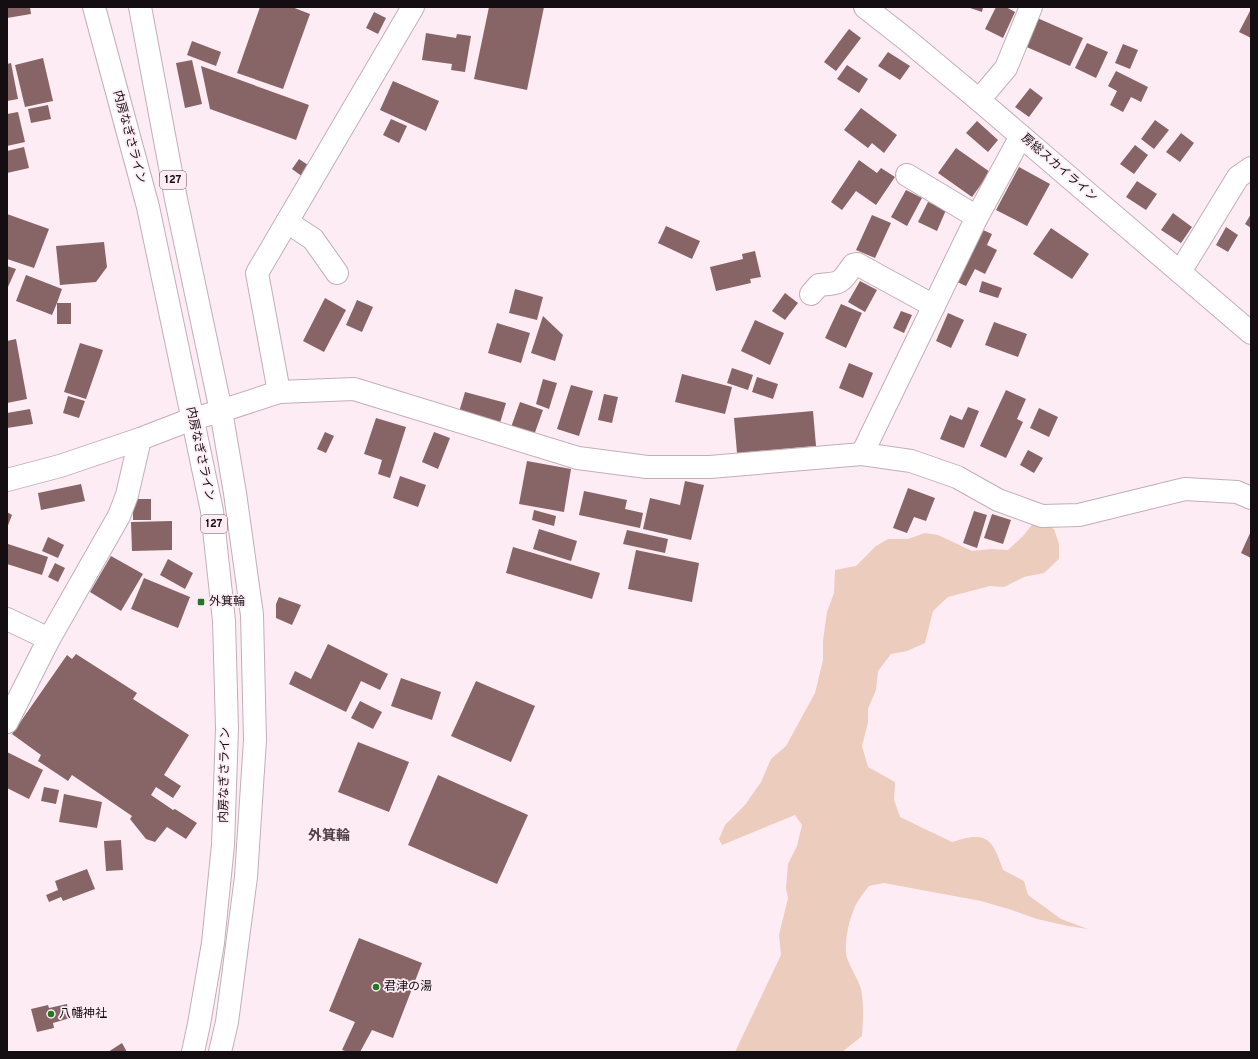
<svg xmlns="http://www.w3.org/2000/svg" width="1258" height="1059" viewBox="0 0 1258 1059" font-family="Overpass,'Noto Sans JP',sans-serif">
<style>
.green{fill:#ecccbc}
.building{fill:#876566}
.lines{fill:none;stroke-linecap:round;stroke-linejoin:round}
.street-casing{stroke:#c3aeb8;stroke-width:24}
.secondary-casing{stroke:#c3aeb8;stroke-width:24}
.highway-casing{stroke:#c3aeb8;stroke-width:24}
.street{stroke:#fff;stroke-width:22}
.secondary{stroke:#fff;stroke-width:22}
.highway{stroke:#fff;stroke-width:22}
.poi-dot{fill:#257823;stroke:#feecf5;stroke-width:1.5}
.labels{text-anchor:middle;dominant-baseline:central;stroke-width:3.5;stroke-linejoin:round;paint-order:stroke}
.shield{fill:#feecf5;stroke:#5a5055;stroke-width:1}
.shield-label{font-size:11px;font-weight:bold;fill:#140d11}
.street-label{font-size:12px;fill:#140d11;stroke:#feecf5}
.poi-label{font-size:12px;fill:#140d11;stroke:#feecf5;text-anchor:start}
.quarter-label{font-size:14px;font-weight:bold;fill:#503e47;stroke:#feecf5}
</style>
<rect width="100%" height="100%" fill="#feecf5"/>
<!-- green -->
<path class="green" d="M1043 523 1054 529 1059 544V559L1044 573 1024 577 1004 587 990 586 948 597 933 611 925 643 907 651 891 654 878 671 876 690 868 709V722L862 746 868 767 895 782 894 800 900 817 952 842C986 831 992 837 1003 870L1024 881 1028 895 1061 919 1088 929 1068 926 1037 919 1012 910 981 901 884 883 869 886C865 891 861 896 858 901 850 914 843 943 847 958 851 969 858 979 861 989 864 1005 863 1020 862 1036L842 1052H735L781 955 779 935 788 898 786 888 788 864 797 846 802 825 795 815 722 845 719 839 725 825 745 805 761 782 771 759 786 746 815 693 823 660V641L827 612 834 593 835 570 856 566 876 546 888 539H908L925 533 938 535 972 551 991 549 1008 550 1023 536 1032 525Z"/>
<!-- building -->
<g class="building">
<polygon points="7,7 30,7 31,14 7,18"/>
<polygon points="260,7 292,7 310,14 283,89 237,73"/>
<polygon points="489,7 544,7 527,90 474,79"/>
<polygon points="967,7 983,7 982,12"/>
<polygon points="996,7 1006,7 1015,12 1003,38 985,29"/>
<polygon points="1251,9 1251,38 1239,32"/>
<polygon points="374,12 386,18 378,34 366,28"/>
<polygon points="1035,17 1083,38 1070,66 1022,45"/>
<polygon points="849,29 861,38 836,71 824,62"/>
<polygon points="426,33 456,38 457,34 471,36 465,72 451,70 452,64 422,60"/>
<polygon points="192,41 221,52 216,66 187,55"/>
<polygon points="1087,43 1108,52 1096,78 1075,68"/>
<polygon points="1123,44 1138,50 1130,69 1115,63"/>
<polygon points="888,52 910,66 900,80 878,66"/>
<polygon points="43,58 53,101 25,107 15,65"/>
<polygon points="192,60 202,104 185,108 176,63"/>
<polygon points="11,63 18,99 7,101 7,64"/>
<polygon points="847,65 868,79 859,93 837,79"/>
<polygon points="201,66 309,105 296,140 210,109"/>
<polygon points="1116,71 1148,87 1141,102 1131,97 1123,112 1110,105 1117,91 1108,86"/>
<polygon points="393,81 439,101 426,131 380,110"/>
<polygon points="1030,88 1043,98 1029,117 1015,107"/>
<polygon points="48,105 51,119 31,123 28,109"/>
<polygon points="861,108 897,135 884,153 872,143 868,148 844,130"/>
<polygon points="18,112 25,142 7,146 7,114"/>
<polygon points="391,119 407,126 399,143 383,135"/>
<polygon points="1155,120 1169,130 1154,149 1141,139"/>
<polygon points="977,121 998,140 988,152 966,133"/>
<polygon points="1181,133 1194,143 1180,162 1166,152"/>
<polygon points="1135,145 1148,155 1134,174 1120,164"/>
<polygon points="24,147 29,168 7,173 7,151"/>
<polygon points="956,148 990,172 972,197 938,173"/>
<polygon points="299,159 311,167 303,177 292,169"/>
<polygon points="859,160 877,173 881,168 895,177 876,205 856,191 842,210 831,202"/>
<polygon points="1019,167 1050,184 1027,226 996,210"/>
<polygon points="1137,181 1157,194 1146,210 1126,197"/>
<polygon points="906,190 922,198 907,226 891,217"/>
<polygon points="928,202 946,210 937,231 918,222"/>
<polygon points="1173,213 1192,227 1181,243 1161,230"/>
<polygon points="7,214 49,229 34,268 7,259"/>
<polygon points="1251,214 1251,228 1245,224"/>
<polygon points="872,215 891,223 875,258 856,250"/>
<polygon points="666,226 700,241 692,259 658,243"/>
<polygon points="1226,227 1238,235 1228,252 1216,245"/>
<polygon points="1051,228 1089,254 1072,279 1033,254"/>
<polygon points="983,230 992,234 987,245 997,250 985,274 975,269 966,286 957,282"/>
<polygon points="104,242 107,267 96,282 60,285 56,246"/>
<polygon points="755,251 761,277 750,279 751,283 716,291 710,267 743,259 742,254"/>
<polygon points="7,266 16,269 8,287 7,286"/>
<polygon points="26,275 62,289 57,303 71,303 71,324 57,324 57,303 52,315 16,301"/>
<polygon points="860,281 877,290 865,312 848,302"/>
<polygon points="982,281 1002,288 998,298 979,292"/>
<polygon points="515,289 543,297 537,320 509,313"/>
<polygon points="785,293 798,303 785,320 772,311"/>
<polygon points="325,298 346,310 324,352 303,341"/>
<polygon points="357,300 373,307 362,332 346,325"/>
<polygon points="841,304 862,313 846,348 825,338"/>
<polygon points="901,311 912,315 904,333 893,328"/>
<polygon points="948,313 964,320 951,348 936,341"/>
<polygon points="543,316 563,335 555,361 531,353"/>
<polygon points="755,320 784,333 770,365 741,351"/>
<polygon points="994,322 1027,334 1018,357 985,345"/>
<polygon points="497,323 530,333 521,363 488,353"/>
<polygon points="16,339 27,399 7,403 7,341"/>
<polygon points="80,343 103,350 86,399 64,392"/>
<polygon points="849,363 873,373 863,398 839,388"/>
<polygon points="732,368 753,375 748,390 727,383"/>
<polygon points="682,374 732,387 725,414 675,402"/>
<polygon points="757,377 778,384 773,399 752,392"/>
<polygon points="543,379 557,383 549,409 536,404"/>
<polygon points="571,385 593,391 579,436 557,429"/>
<polygon points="1006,390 1026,399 1017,419 1023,422 1006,458 980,446"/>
<polygon points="465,392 506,403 500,423 459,412"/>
<polygon points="604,394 618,397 612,423 598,420"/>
<polygon points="68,396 85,401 79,418 63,413"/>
<polygon points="520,402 543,410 533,438 510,430"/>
<polygon points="968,407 979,411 964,448 940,439 950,415 962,420"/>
<polygon points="1039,408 1058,417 1049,437 1030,428"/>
<polygon points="30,409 33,424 7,428 7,413"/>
<polygon points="813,411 816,446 737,453 734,418"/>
<polygon points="376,418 406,427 390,478 378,474 382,460 364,454"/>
<polygon points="325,432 334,436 326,453 317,449"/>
<polygon points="434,432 450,438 438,469 422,462"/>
<polygon points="1028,450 1043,458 1034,473 1020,465"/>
<polygon points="527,461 571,469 564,512 519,504"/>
<polygon points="400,476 426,485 418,507 393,498"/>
<polygon points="685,481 704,485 691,540 643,529 650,498 680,505"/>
<polygon points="81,484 85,501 41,510 38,493"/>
<polygon points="908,488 935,498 926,521 914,517 907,533 893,528"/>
<polygon points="584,491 627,500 625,509 643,513 640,528 579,515"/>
<rect x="133" y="499" width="18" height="21"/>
<polygon points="534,510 556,516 554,526 532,520"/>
<polygon points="974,511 987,515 977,548 963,543"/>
<polygon points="7,512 12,515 7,528"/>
<polygon points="992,514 1011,520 1003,544 984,538"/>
<polygon points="172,521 172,550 132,551 131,522"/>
<polygon points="539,529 577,541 571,561 533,549"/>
<polygon points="627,530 668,539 665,553 623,544"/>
<polygon points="1251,531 1251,558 1241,553"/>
<polygon points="48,537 64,545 58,558 42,551"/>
<polygon points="8,544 48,557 42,575 7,564"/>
<polygon points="513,547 600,573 592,599 506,573"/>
<polygon points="636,550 699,563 692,602 628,589"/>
<polygon points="111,556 143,574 121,611 90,592"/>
<polygon points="168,559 193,573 185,589 160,575"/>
<polygon points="55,563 65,568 58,582 48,577"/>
<polygon points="144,578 190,597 178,628 131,609"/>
<polygon points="279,597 301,605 292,625 276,618 276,604"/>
<polygon points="328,644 388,674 380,690 361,681 346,712 289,684 295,671 311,679"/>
<polygon points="76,654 137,693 133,699 189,735 164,775 181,786 173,798 156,787 151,795 173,810 175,809 197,823 186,839 167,827 155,842 146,839 130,819 132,816 72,775 68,781 38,761 41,755 12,734 67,655 72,659"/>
<polygon points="401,678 441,692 432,720 391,706"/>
<polygon points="476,681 535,706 511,762 451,736"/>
<polygon points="360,701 382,712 373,729 351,718"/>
<polygon points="358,742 409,762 389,812 338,792"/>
<polygon points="7,752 43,770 29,799 7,788"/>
<polygon points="438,775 528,815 497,884 408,845"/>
<polygon points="44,787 59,790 56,804 41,801"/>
<polygon points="64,794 102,802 97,828 59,822"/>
<polygon points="121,840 123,870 106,871 104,841"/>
<polygon points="87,869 95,889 63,901 61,897 49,902 46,895 58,890 55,881"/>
<polygon points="359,938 422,963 393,1038 372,1030 360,1052 348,1052 342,1050 355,1022 329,1011"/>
<polygon points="67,1004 70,1018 53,1023 54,1028 37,1032 31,1009 48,1005 49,1008"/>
<polygon points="122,1043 127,1052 108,1052"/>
</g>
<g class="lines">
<!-- street casing -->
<g class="street-casing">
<g id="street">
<polyline points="979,100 1006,68 1031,7"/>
<polyline points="907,175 977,217"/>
<polyline points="287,222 313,239 337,273"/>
<polyline points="1180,272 1238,177 1251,168"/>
<path d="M811 294 819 285C841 283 840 284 853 265L857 264 934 306"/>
<polyline points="279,392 257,273 413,7"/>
<polyline points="221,411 279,392 354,389 578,458 647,467 710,467 862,454 911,461 957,477 998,500 1042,516 1079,515 1185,489 1237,492 1251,498"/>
<polyline points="862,454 977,217 1021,136"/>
<polyline points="7,619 49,639"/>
<polyline points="7,722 49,639 119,516 127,495 140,439"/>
</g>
</g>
<!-- secondary casing -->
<g class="secondary-casing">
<g id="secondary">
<polyline points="865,7 907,40 979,100 1251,333"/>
<polyline points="7,480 60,466 140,439 192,419 221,411"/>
</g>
</g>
<!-- highway casing -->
<g class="highway-casing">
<g id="highway">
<polyline points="94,7 148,207 212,511 224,621 227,728 223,845 213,943 199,1024 193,1052"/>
<polyline points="140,7 176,199 221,411 235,493 252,615 255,740 246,877 227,1022 220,1052"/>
</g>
</g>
<!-- street -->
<use href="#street" class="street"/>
<!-- secondary -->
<use href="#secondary" class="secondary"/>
<!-- highway -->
<use href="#highway" class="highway"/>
</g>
<!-- markers -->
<g class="poi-dot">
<rect x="197" y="598" width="8" height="8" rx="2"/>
<circle cx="376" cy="987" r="4"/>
<circle cx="51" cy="1014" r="4"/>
</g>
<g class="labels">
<!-- shield labels -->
<g class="shield">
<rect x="160" y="171" width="26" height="18" rx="3"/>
<rect x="201" y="515" width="26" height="18" rx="3"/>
</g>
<g class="shield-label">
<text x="173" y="180">127</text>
<text x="214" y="524">127</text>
</g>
<!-- street labels -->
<g class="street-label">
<text transform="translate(129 137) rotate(75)">内房なぎさライン</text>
<text transform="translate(1059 168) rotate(41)">房総スカイライン</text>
<text transform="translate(200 454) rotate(78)">内房なぎさライン</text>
<text transform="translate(225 775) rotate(-89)">内房なぎさライン</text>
</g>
<!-- poi labels -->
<g class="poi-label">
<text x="209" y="602">外箕輪</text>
<text x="384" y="987">君津の湯</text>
<text x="59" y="1014">八幡神社</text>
</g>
<!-- quarter labels -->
<g class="quarter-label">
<text x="329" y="836">外箕輪</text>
</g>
</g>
<!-- border -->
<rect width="1258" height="1059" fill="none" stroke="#140d11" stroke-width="16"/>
</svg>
